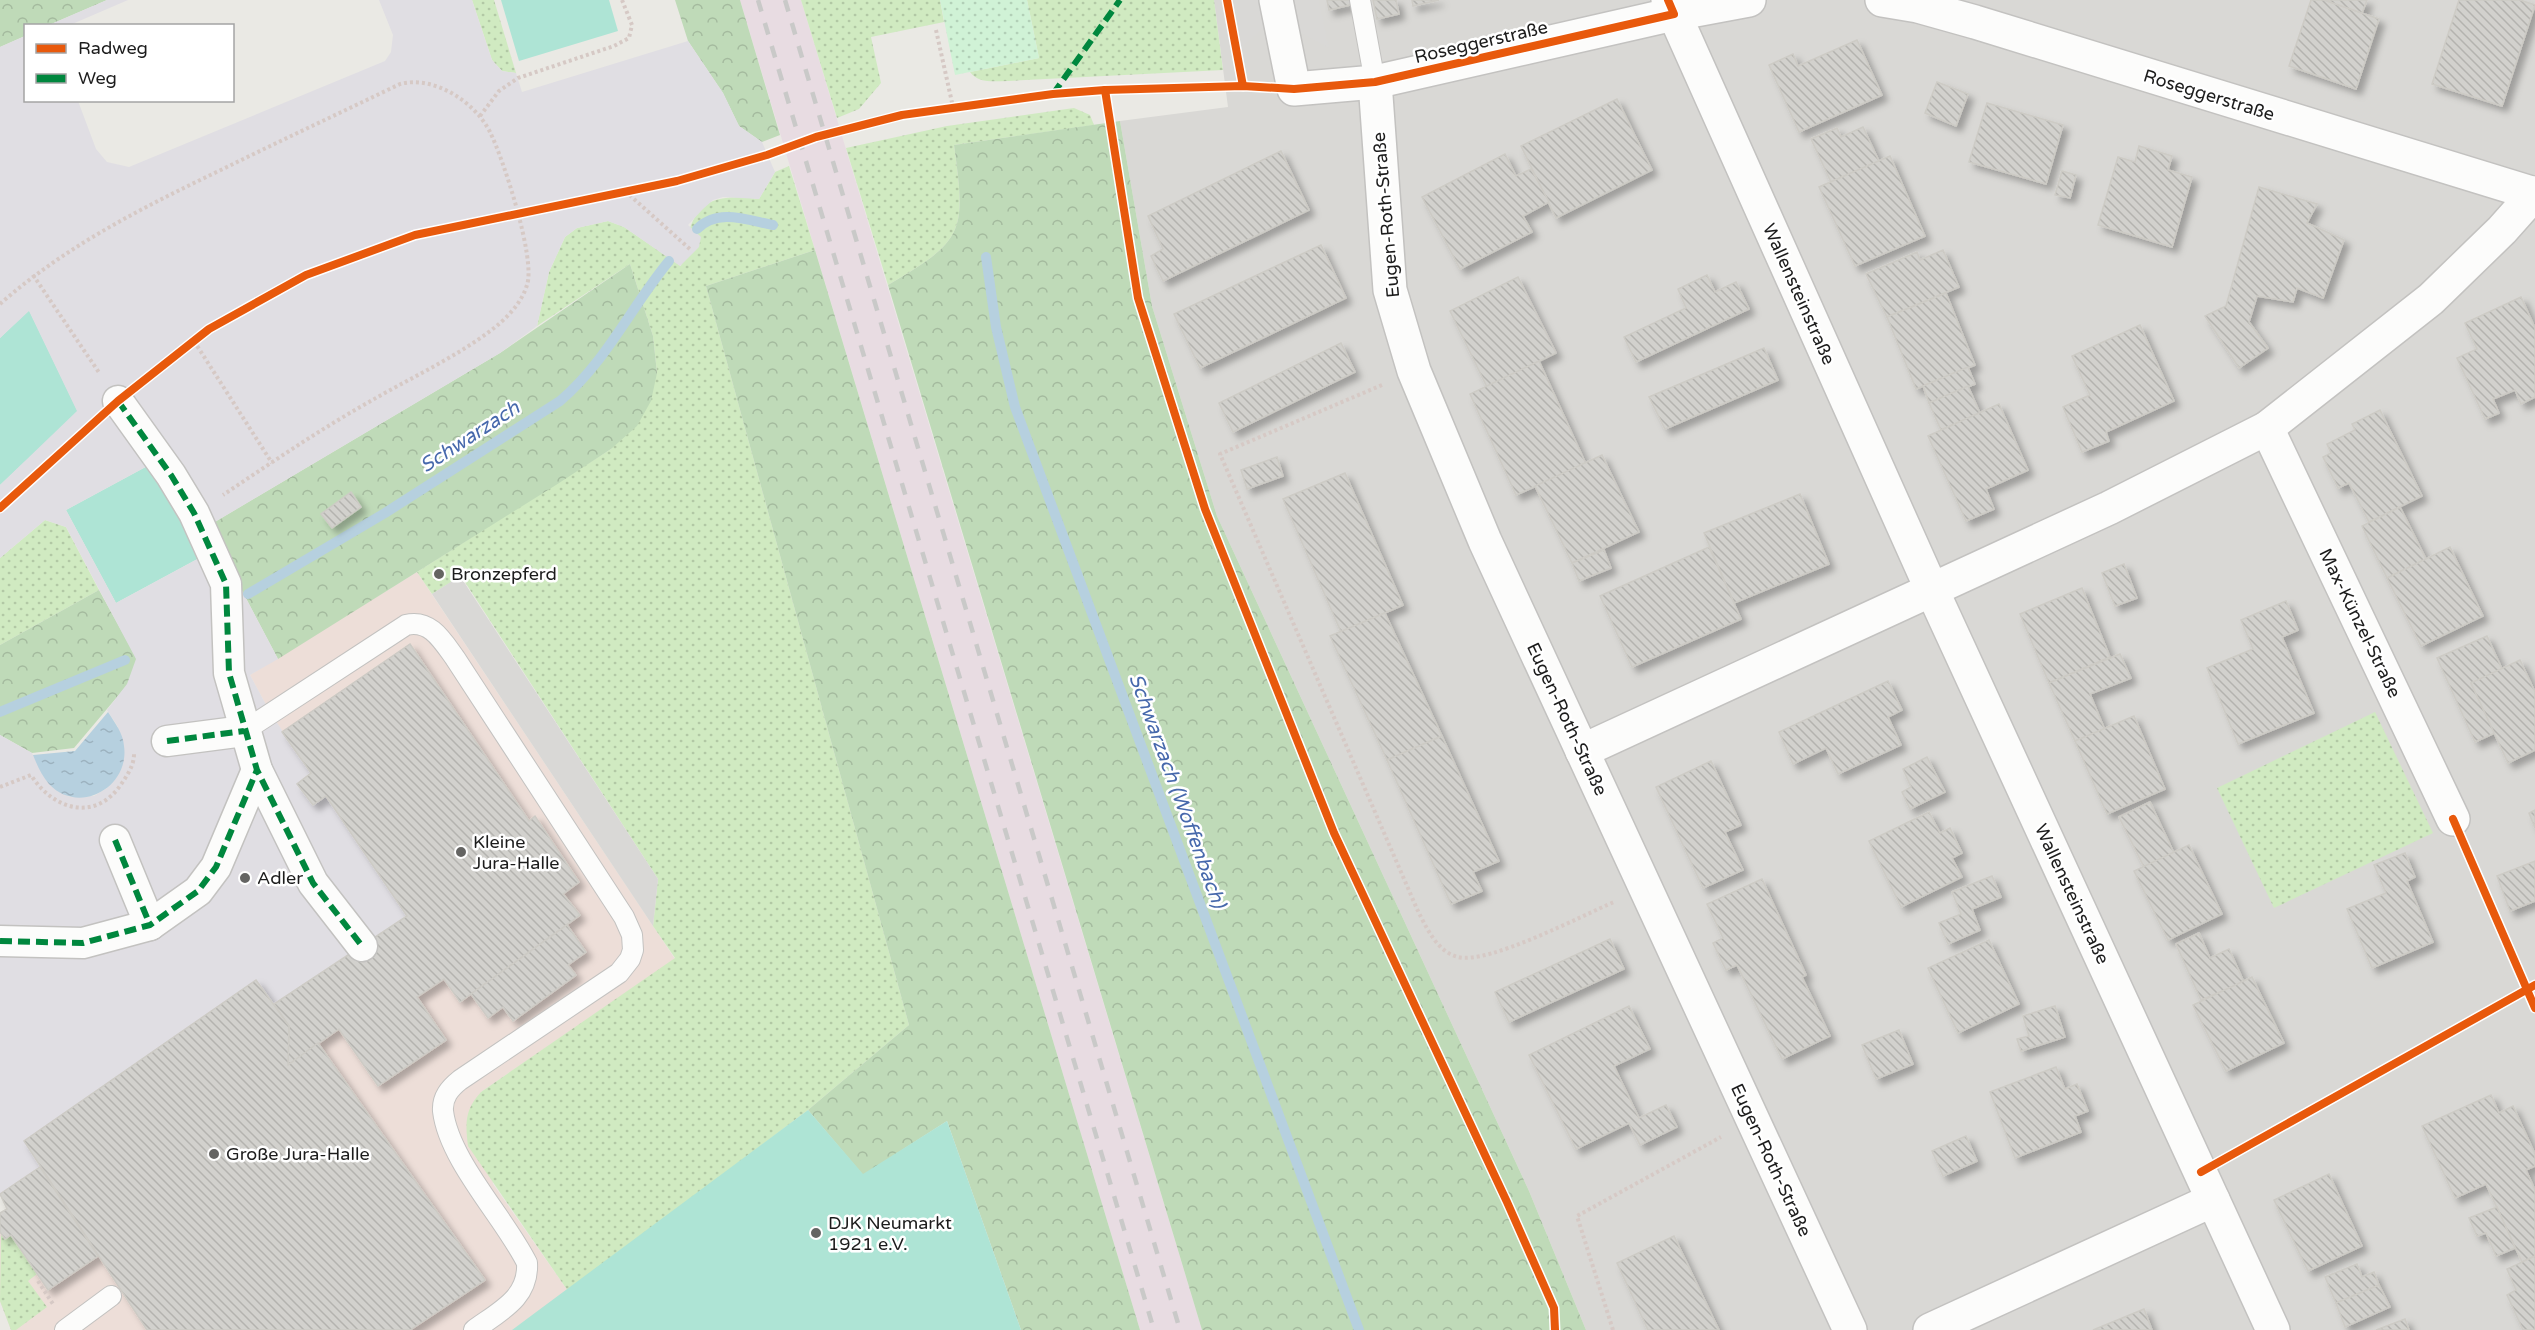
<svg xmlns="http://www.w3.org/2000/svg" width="2535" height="1330" viewBox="0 0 2535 1330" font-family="'Varela Round',sans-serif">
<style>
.residential{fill:#d9d8d5}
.commercial{fill:#edded8}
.railway{fill:#e8dce2}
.grass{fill:url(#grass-dots)}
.forest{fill:url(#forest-crowns)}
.park{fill:url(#park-dots)}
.pitch{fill:#aee4d5}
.parking{fill:#d9d8d6}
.plaza{fill:#e0dee3;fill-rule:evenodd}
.water{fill:url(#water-ripples)}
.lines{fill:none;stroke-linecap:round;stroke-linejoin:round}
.stream{stroke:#b6d0df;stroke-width:10}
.building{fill:url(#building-back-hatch);stroke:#cdcbc5;stroke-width:1.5;filter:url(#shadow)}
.service-casing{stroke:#c3c2c0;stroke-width:22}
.pedestrian-casing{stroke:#c3c2c0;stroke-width:33}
.minor-casing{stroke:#c3c2c0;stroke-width:36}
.path{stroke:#d6c9c5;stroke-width:4;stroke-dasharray:3 3;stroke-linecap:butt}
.service{stroke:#fcfcfb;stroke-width:20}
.pedestrian{stroke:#fcfcfb;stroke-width:30}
.minor{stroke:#fcfcfb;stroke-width:33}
.rail{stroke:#c9c9c8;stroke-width:4.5;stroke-dasharray:12 12;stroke-linecap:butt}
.quiet{stroke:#00873e;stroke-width:6;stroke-dasharray:12 6;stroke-linecap:butt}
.cycleway-casing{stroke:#fff;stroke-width:11}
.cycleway{stroke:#e8590c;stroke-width:8}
.poi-dot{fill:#646462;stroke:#fff;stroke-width:2}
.labels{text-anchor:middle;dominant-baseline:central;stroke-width:5;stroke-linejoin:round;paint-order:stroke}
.street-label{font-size:18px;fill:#1c1c1c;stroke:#fff}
.poi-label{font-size:18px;fill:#1c1c1c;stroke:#fff;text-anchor:start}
.water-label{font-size:20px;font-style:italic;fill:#4769ac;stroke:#fff}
</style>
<defs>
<pattern id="grass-dots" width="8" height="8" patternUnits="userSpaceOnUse" patternTransform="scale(1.5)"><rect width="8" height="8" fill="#d0eac1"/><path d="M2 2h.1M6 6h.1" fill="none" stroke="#b2c8a5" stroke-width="1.8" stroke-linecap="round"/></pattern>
<pattern id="forest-crowns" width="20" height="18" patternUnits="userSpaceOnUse" patternTransform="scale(1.5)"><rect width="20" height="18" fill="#bfdab8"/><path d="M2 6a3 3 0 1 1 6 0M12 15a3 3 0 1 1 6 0" fill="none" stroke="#a4ba9e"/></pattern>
<pattern id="park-dots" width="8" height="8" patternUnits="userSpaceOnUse" patternTransform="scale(1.5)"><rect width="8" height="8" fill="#d0f2d6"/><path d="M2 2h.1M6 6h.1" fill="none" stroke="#b2cfb7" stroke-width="1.8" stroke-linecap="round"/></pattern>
<pattern id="water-ripples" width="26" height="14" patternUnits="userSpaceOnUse" patternTransform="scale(1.5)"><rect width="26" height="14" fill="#b6d0df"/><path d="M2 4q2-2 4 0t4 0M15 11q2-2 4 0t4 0" fill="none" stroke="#9cb2bf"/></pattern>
<pattern id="building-back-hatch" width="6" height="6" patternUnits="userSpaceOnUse" patternTransform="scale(1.5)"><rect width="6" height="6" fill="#d2d1cd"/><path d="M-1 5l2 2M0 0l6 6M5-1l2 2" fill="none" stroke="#b4b3af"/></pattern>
<filter id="shadow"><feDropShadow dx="5.5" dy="5.5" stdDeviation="3" flood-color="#0004"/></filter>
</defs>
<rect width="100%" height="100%" fill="#eae9e4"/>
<!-- residential -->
<polygon class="residential" points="1214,0 2535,0 2535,1330 1586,1330 1529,1191 1217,516 1152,306 1120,121 1228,107"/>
<!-- commercial -->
<polygon class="commercial" points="417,572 675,959 481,1092 493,1184 568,1291 512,1330 11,1330 0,1301 0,1213 7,1208 0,1194 40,1167 24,1141 256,980 273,1004 325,796 313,805 297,784 310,773 271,714 250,675"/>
<!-- railway -->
<polygon class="railway" points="740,0 801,0 1202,1330 1140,1330"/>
<!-- grass -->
<g class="grass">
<polygon points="472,0 494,0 516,73 502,71 492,60"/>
<polygon points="801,0 940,0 944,22 871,37 881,83 859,109 837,118"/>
<path d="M1027 0H1214L1223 70 1008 81C994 81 979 84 970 72L1039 58Z"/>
<path d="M1074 108 1090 115 1094 125 954 145C966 232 965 240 888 285L846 148 947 126Z"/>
<path d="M789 166 815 250 706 286 909 1025 808 1110 568 1291 468 1146C465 1123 465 1109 481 1092L675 958 653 926 658 879 461 576 432 594 417 572 611 449 657 373 653 336 630 264 537 326 549 272 565 237 577 228 608 221 624 227 681 266C691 212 698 191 759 199L775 172Z"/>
<polygon points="45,520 66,527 99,590 0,645 0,558"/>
<polygon points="2375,712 2433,833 2274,908 2217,788"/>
<polygon points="1,1235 5,1239 11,1235 37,1274 28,1281 47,1307 16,1330 11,1330 0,1301"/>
</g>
<!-- forest -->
<g class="forest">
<polygon points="0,0 107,0 49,25 26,26 25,36 0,47"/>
<polygon points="675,0 740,0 780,135 762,142 739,126 723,93 688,41"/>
<path d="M1120 121 1152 306 1217 516 1529 1191 1586 1330H1202L888 285C965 240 966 232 954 145Z"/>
<polygon points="815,250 1140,1330 1021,1330 947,1121 863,1175 808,1110 909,1025 706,286"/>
<polygon points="630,264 653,336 657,373 651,401 637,426 611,449 556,485 278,659 208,526 500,353"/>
<polygon points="99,590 137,659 128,684 74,748 32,753 0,735 0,645"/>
</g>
<!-- park -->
<polygon class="park" points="940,0 1027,0 1039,58 955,75"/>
<!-- pitch -->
<g class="pitch">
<polygon points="501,0 609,0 618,31 519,61"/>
<polygon points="29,310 78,412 0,485 0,338"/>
<polygon points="153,463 203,556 116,603 66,510"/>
<polygon points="808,1110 863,1174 947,1121 1021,1330 512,1330"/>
</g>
<!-- parking -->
<g class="parking">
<polygon points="1233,0 1264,0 1269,24 1242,47"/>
<polygon points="1288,0 1319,0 1329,48 1294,29"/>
<polygon points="460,576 658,879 653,926 432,594"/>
</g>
<!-- plaza -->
<g class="plaza">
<polygon points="107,0 128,0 70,25 49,25"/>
<path d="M379 0H472L492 60 502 71 516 73 522 92 688 41 723 93 739 126 762 142 775 172 759 199 723 197 713 200 703 209 688 225 701 237 699 247 680 266 624 227 608 221 577 228 565 237 549 272 537 326 500 353 208 526 278 659 250 675 271 714 311 773 298 784 313 805 326 796 407 916 274 1004 256 981 24 1141 40 1167 0 1194V735L32 753 43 775 58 791 70 797 94 796 107 788 116 778 118 727 107 710 127 684 136 659 66 527 45 520 0 558V485L77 411 29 311 0 338V47L25 36 26 100 78 101 96 149 107 162 129 167 385 61 391 52 393 35ZM153 463 203 556 116 603 66 510Z"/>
</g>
<!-- water -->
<path class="water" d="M108 712C115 723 123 733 124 746 130 787 79 816 49 784 42 776 37 765 33 755L75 751Z"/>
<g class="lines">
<!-- stream -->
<g class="stream">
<path d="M697 229C718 208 747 220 773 225"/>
<polyline points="986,257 996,327 1015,407 1359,1330"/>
<path d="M248 594 385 513 560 401C606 362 631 307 669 261"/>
<polyline points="0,712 125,660"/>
</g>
</g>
<!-- building -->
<g class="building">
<polygon points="1327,0 1353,0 1354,4 1329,10"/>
<polygon points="1373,0 1396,0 1399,14 1377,19"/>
<polygon points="1412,0 1439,0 1413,6"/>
<polygon points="2311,0 2324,0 2379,19 2356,89 2289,66"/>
<polygon points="2324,0 2367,0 2362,13"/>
<polygon points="2459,0 2520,0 2535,5 2502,106 2432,84"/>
<polygon points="1857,40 1882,95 1799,132 1769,65 1793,54 1798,66"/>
<polygon points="1937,82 1968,94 1956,126 1925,113"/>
<polygon points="1617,99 1652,170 1556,218 1521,146"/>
<polygon points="1987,103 2063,125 2046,184 1969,162"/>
<polygon points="1863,127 1879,161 1831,182 1811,139 1837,128 1841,137"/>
<polygon points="2139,146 2172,156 2168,170 2192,177 2172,247 2098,225 2118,157 2135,162"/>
<polygon points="1281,151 1309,210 1163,281 1151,256 1163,249 1148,216"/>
<polygon points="1505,154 1516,176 1531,169 1549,202 1523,216 1532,232 1460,269 1422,197"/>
<polygon points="1890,156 1925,236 1855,266 1819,187"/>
<polygon points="2062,171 2076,175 2070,198 2055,195"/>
<polygon points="2259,187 2317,204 2307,223 2344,240 2323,298 2297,288 2293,302 2257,296 2249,322 2268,348 2239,368 2205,316 2226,306"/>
<polygon points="1321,245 1346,298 1200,368 1174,314"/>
<polygon points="1943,250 1959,287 1887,317 1866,274 1917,252 1920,260"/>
<polygon points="1707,275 1715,292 1736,282 1749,309 1636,362 1624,337 1686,308 1678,289"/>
<polygon points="1518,277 1556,353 1487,387 1450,311"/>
<polygon points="1946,293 1975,365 1916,389 1887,317"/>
<polygon points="2521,297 2535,328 2535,397 2521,404 2515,390 2493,399 2499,413 2485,419 2457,358 2477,349 2465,323"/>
<polygon points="2140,325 2174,401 2106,432 2109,441 2082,452 2063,407 2090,395 2072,356"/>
<polygon points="1341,343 1355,372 1233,432 1219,403"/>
<polygon points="1764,348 1778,380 1665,429 1649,397"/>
<polygon points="1539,361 1586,464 1516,495 1470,394"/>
<polygon points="1968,367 1975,384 1929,403 1923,386"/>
<polygon points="1968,386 1980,413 1941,430 1929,403"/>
<polygon points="1999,404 2028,470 1986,489 1994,509 1966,521 1928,436"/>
<polygon points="2380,410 2422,496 2369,522 2349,483 2338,488 2323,457 2331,453 2327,444 2355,430 2352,424"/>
<polygon points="1602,455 1639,532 1572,563 1535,486"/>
<polygon points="1277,457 1283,476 1247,489 1241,470"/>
<polygon points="1345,473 1403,605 1341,632 1283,499"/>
<polygon points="351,492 361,507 332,528 321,514"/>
<polygon points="1800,494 1829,564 1734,603 1704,533"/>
<polygon points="2400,507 2426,559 2387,578 2362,526"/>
<polygon points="1709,547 1741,619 1632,667 1600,596"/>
<polygon points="2450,547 2483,616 2421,646 2387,578"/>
<polygon points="1604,550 1611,568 1579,581 1572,563"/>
<polygon points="2124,564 2137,598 2115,606 2102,573"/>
<polygon points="2082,588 2110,657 2049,683 2020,614"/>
<polygon points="2286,601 2298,630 2282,637 2314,713 2238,744 2207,668 2253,649 2241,620"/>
<polygon points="1385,613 1442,736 1387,760 1330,636"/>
<polygon points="2487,636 2502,669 2471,683 2495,733 2475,742 2437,658"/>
<polygon points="410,644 529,821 535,816 579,882 563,894 580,915 460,1002 444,979 417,997 446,1040 378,1086 339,1029 288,1065 289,1026 274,1004 407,916 326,796 313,805 297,784 311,773 282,732"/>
<polygon points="2120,654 2131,678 2090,694 2105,730 2075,741 2049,683"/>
<polygon points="2520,660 2535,692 2535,750 2508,763 2471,683"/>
<polygon points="1888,681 1902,710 1888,717 1901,745 1838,774 1826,748 1793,764 1779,732"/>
<polygon points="2134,716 2165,789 2107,814 2075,741"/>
<polygon points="1442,736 1499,861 1473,872 1482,891 1451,904 1387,760"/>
<polygon points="1927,757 1945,792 1910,809 1902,792 1911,787 1903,769"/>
<polygon points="1711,761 1741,825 1725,832 1743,870 1703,888 1656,787"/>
<polygon points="2150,802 2174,853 2144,867 2119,817"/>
<polygon points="2535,810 2535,828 2529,813"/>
<polygon points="1929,812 1940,833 1950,828 1962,853 1952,858 1962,877 1901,907 1869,841"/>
<polygon points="2189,845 2222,914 2168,940 2134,871"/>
<polygon points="2405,853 2415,877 2407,881 2433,942 2372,968 2347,909 2386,893 2374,865"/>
<polygon points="2535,861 2535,901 2510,911 2497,876"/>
<polygon points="1992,876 2001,897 1972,909 1980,930 1948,944 1939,923 1961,914 1952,892"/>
<polygon points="1762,879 1806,975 1802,977 1830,1036 1782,1059 1737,965 1726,970 1713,943 1723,938 1707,904"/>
<polygon points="567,925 586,952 568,965 576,975 513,1021 503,1007 488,1018 471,994"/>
<polygon points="2199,933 2210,958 2229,949 2244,982 2201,1000 2176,944"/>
<polygon points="1610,939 1624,969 1509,1022 1495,992"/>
<polygon points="1989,940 2019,1004 1958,1033 1928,968"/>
<polygon points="2252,977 2284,1043 2226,1071 2193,1005"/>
<polygon points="256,980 289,1026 288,1065 318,1043 485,1280 410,1330 147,1330 24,1141"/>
<polygon points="1629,1006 1650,1049 1614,1066 1639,1118 1666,1105 1677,1127 1640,1145 1629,1123 1576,1149 1529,1055"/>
<polygon points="2055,1006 2065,1037 2021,1051 2017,1039 2029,1036 2023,1016"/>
<polygon points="1899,1030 1913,1064 1876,1079 1862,1045"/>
<polygon points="2056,1067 2065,1089 2077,1084 2088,1111 2075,1116 2081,1132 2015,1158 1990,1092"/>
<polygon points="2491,1095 2499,1113 2513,1106 2535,1154 2535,1166 2526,1170 2535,1190 2535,1256 2522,1262 2486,1184 2455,1198 2422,1126"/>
<polygon points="1966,1136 1977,1161 1943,1176 1932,1151"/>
<polygon points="40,1167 98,1256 48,1290 11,1235 5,1239 0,1232 0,1213 7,1209 0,1194"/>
<polygon points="2329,1174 2362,1246 2308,1271 2274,1200"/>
<polygon points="2497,1207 2515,1248 2496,1256 2486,1233 2477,1236 2469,1218"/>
<polygon points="1674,1236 1719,1330 1648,1330 1617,1263"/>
<polygon points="2535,1256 2535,1330 2523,1330 2507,1295 2516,1290 2507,1269"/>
<polygon points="2357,1264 2362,1277 2374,1272 2379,1285 2336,1303 2325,1277"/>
<polygon points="2379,1285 2390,1307 2345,1327 2336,1303"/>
<polygon points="2144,1309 2152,1330 2093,1330"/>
<polygon points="2405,1319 2409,1330 2376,1330"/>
</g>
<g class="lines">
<!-- service casing -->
<g class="service-casing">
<g id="service">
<polyline points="1360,0 1375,82"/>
<path d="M244 731 406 625C430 619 442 640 455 658L624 917 632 935 633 950 630 959 619 973 460 1080C450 1088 442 1097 443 1111 449 1161 505 1218 527 1263 529 1298 500 1311 474 1330"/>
<polyline points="65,1330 111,1296"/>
</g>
</g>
<!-- pedestrian casing -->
<g class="pedestrian-casing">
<g id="pedestrian">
<polyline points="118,401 171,475 194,513 226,584 229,673 257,770 313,883 362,946"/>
<polyline points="167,741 244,731"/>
<polyline points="115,840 150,925"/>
<polyline points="0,941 83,943 150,925 198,891 216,867 257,770"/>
</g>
</g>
<!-- minor casing -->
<g class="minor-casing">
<g id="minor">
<polyline points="1276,0 1294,89 1375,82 1674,14 1749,0"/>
<polyline points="1668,0 1931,588 2273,1330"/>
<polyline points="1882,0 1918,6 1975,22 2535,194"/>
<polyline points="1375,82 1390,290 1414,371 1485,541 1850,1330"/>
<polyline points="2267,428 2453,819"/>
<polyline points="1582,751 2109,508 2267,428 2431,299 2502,230 2535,193"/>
<polyline points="1930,1330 2213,1200"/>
</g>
</g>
<!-- path -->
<g class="path">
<polyline points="936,30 953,107"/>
<polyline points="480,116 499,91 518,78 614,46 629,38 632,25 622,0"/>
<polyline points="625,191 692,251"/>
<polyline points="33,275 100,374"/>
<path d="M0 304C68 244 146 206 227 167 284 139 342 112 400 84 434 75 475 102 490 132 503 158 536 259 527 285 522 302 508 317 494 328 457 357 410 378 369 402 319 430 271 463 223 495"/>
<polyline points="194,341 272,463"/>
<path d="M1382 385 1220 454 1417 909C1426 927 1437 952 1458 957 1488 965 1583 915 1614 902"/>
<path d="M0 787 31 775C53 810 96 823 122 783 128 774 134 765 134 754"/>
<polyline points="38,1281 53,1304"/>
<polyline points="1613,1330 1577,1216 1721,1137"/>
</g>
<!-- service -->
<use href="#service" class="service"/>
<!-- pedestrian -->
<use href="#pedestrian" class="pedestrian"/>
<!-- minor -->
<use href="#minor" class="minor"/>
<!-- rail -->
<g class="rail">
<polyline points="758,0 1154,1330"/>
<polyline points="785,0 1180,1330"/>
</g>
<!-- quiet -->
<g class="quiet">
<polyline points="1053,94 1120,0"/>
<polyline points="118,401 171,475 194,513 226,584 229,673 257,770 313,883 362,946"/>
<polyline points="167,741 244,731"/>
<polyline points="115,840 150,925"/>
<polyline points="0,941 83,943 150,925 198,891 216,867 257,770"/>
</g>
<!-- cycleway casing -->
<g class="cycleway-casing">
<g id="cycleway">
<polyline points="1227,0 1243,86"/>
<polyline points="1105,90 1138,298 1205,509 1334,833 1507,1202 1554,1308 1555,1330"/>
<polyline points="0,508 118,401 209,329 306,275 415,235 677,181 767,155 816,137 902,115 1053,94 1105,90 1243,86 1294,89 1375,82 1674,14 1668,0"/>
<polyline points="2453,819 2535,1008"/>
<polyline points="2201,1172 2535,985"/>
</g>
</g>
<!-- cycleway -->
<use href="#cycleway" class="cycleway"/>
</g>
<!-- markers -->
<g class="poi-dot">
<circle cx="439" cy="574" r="6"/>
<circle cx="461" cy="852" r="6"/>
<circle cx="245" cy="878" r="6"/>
<circle cx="214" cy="1154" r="6"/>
<circle cx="816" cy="1233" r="6"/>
</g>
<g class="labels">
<!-- street labels -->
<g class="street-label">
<text transform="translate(1481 42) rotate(-13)">Roseggerstraße</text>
<text transform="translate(2209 95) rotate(17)">Roseggerstraße</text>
<text transform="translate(1386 215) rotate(-95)">Eugen-Roth-Straße</text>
<text transform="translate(1799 294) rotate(66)">Wallensteinstraße</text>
<text transform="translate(2360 623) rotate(64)">Max-Künzel-Straße</text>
<text transform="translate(1567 719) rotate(65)">Eugen-Roth-Straße</text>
<text transform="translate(2072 894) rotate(65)">Wallensteinstraße</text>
<text transform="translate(1771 1160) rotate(65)">Eugen-Roth-Straße</text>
</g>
<!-- poi labels -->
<g class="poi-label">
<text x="451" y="574">Bronzepferd</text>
<text x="473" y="842">Kleine<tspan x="473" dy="21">Jura-Halle</tspan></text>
<text x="257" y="878">Adler</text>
<text x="226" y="1154">Große Jura-Halle</text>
<text x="828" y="1223">DJK Neumarkt<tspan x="828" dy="21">1921 e.V.</tspan></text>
</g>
<!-- water labels -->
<g class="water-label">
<text transform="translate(470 437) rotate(-33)">Schwarzach</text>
<text transform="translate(1177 791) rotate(70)">Schwarzach (Woffenbach)</text>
</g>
</g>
<!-- legend -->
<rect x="24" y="24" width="210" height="78" fill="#ffffff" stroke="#a4a4a4" stroke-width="1.5"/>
<rect x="36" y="44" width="30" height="9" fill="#e8590c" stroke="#a4a4a4" stroke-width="1.5"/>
<text x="78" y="54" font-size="18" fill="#1c1c1c">Radweg</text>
<rect x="36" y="74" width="30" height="9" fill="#00873e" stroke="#a4a4a4" stroke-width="1.5"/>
<text x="78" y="84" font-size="18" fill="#1c1c1c">Weg</text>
</svg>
